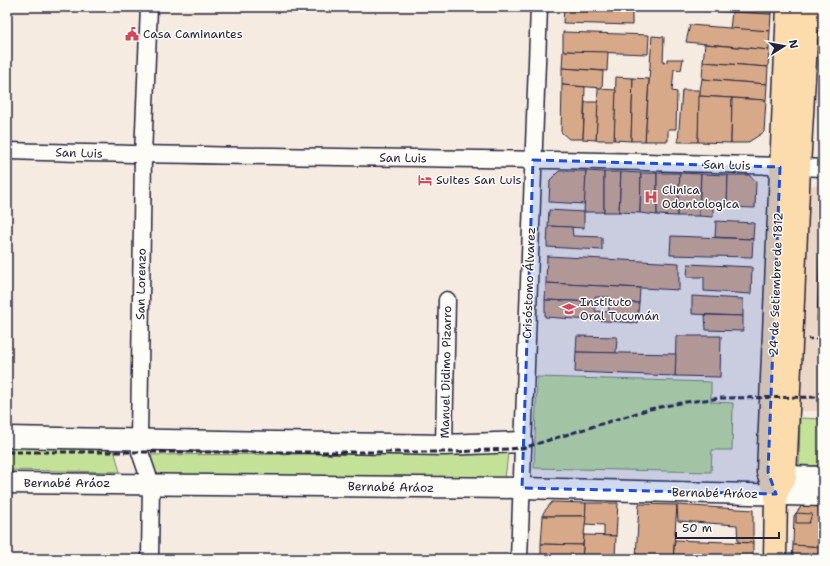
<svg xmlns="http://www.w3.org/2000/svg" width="830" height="566" viewBox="0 0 830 566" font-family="'Shantell Sans',sans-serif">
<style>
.built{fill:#ecd7c6}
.green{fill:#c4e198;stroke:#73826a}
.building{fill:#d7a988;stroke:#22223b}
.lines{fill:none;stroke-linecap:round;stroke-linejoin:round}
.minor-casing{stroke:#22223b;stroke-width:19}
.tertiary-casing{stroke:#22223b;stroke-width:23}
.secondary-casing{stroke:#22223b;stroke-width:25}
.primary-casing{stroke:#22223b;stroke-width:25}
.path{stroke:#22223b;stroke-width:2.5;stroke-dasharray:4 3;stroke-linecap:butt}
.minor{stroke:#fdfcf7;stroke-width:16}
.tertiary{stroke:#fdfcf7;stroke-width:20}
.secondary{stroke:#fdfcf7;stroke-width:22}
.primary{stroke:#fcdcac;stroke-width:22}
.rail{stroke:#22223b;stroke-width:3;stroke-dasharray:6 3;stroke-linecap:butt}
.marked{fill:#1d4ed8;fill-opacity:0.2;stroke:#1d4ed8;stroke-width:3;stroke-dasharray:8 5;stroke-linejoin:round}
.labels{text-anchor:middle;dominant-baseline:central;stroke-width:3;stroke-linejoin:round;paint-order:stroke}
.poi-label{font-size:12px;fill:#22223b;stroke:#fdfcf7;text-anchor:start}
.street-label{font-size:12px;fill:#22223b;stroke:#fdfcf7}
</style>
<rect width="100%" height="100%" fill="#f5ebe1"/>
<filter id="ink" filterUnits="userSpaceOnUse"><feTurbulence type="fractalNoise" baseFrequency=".025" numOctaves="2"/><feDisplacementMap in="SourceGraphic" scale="8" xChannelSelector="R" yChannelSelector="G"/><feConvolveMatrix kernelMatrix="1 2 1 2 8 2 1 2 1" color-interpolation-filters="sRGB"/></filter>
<g filter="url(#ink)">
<!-- built -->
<polygon class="built" points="810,185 823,186 823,411 800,411"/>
<!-- green -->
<g class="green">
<polygon points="537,377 711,382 711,402 733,403 732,450 712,450 711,472 534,468"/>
<polygon points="800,418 823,419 823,466 799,465"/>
<polygon points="7,445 113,446 120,472 7,470"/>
<polygon points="508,453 505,479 142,476 135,455"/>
</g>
<!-- building -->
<g class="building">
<polygon points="564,7 632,7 632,25 563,23"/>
<polygon points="670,7 772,7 771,14 670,9"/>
<polygon points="732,12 771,14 770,31 730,29"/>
<polygon points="690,25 770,31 769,50 686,42"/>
<polygon points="563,32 649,35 648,54 563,51"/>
<polygon points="652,36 664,37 663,63 667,62 667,59 683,59 681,70 674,69 672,91 677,92 676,129 668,129 668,141 645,141"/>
<polygon points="705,44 769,50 768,67 703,62"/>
<polygon points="563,51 608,52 607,71 562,68"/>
<polygon points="703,62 768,67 767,84 702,79"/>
<polygon points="562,68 603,71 602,88 562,85"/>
<polygon points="616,77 633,78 631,141 614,140"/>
<polygon points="633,78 649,79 645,141 631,141"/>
<polygon points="702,79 767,84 766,100 699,96"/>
<polygon points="562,85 585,87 583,139 569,139 561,132"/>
<polygon points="598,89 616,90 614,140 596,140"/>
<polygon points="682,90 700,90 698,142 678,142"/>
<polygon points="699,96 732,98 731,143 698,142"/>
<polygon points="732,98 766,100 764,132 747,143 731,143"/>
<polygon points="585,102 598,102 596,140 583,139"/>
<polygon points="559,171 586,171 585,204 549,202 550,180"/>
<polygon points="586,171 604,172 604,212 584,212"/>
<polygon points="604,172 621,172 619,212 604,212"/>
<polygon points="621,172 641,173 640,213 619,212"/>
<polygon points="641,173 657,173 657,215 640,213"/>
<polygon points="657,173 680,173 677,216 657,215"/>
<polygon points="680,173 701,174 699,216 677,216"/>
<polygon points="701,174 728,175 727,207 713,206 713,217 699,216"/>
<polygon points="728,175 749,175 756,181 755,208 727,207"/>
<polygon points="549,210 584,212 584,228 548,226"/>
<polygon points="821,214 823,214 823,321 817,321"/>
<polygon points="716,221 754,223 753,239 715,237"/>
<polygon points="548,226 572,227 573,236 602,237 602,250 547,247"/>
<polygon points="671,236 753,239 752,257 670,255"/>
<polygon points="547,256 679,263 679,290 546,283"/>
<polygon points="688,264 752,267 751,294 704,291 704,277 687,277"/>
<polygon points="546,283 640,288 639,303 610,303 610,297 595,297 596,302 545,300"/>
<polygon points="692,296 743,299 743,316 692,314"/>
<polygon points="545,300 596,302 595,311 608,312 610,303 639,303 637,323 545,317"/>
<polygon points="705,315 743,316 743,331 706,330"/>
<polygon points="577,336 617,337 616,353 576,352"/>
<polygon points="676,336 721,336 720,377 675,376"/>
<polygon points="576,352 676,354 675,376 575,372"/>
<polygon points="552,502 586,503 586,516 543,516 543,513"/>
<polygon points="586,503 618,503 616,536 604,536 604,525 585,524"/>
<polygon points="639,504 677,505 673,559 636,559"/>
<polygon points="803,504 823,505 823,547 793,545 794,516"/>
<polygon points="677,505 753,510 753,543 738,542 737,525 678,521"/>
<polygon points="796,513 812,514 809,523 796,523"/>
<polygon points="543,516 586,516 583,545 541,544"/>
<polygon points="584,535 616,536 615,559 582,559"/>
<polygon points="675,540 753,543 753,559 673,559"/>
<polygon points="541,544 583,545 582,559 541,559"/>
<polygon points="793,545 823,547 823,559 792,559"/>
</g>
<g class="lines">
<!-- minor casing -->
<g class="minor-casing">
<g id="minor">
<polyline points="149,7 143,155 139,440 140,452 151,484 150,559"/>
<path d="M7 151C279 159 551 156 823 168"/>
<polyline points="444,445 447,300"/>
<polyline points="519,559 539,7"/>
</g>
</g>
<!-- tertiary casing -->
<g class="tertiary-casing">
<g id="tertiary">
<polyline points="7,437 444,445 522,442"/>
<polyline points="7,483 522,488 823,496"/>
</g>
</g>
<!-- secondary casing -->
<g class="secondary-casing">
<polyline id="secondary" points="785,477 823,478"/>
</g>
<!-- primary casing -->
<g class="primary-casing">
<g id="primary">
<polyline points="776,494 785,477 799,167 808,7"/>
<polyline points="775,559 776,494 768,472 788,7"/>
</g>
</g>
<!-- path -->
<polyline class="path" points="808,339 823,339"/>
<!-- minor -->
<use href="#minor" class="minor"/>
<!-- tertiary -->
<use href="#tertiary" class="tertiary"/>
<!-- secondary -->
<use href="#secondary" class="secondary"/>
<!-- primary -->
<use href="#primary" class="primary"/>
<!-- rail -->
<polyline class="rail" points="7,452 456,452 523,448 650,409 686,402 722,398 823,397"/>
</g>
</g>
<!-- marked area -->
<path class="marked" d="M533 160 780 167 768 472 776 494 522 488Z"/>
<!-- icons -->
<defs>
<g id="civic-bare" transform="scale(1.08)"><path d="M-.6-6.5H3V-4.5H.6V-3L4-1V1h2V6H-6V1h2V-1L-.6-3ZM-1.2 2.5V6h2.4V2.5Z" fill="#d1495b" stroke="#fdfcf7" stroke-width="2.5" paint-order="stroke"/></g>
<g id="hotel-bare" transform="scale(1.08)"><path d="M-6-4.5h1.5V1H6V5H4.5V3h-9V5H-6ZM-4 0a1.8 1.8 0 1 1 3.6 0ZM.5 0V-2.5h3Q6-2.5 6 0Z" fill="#d1495b" stroke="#fdfcf7" stroke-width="2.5" paint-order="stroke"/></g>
<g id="hospital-bare" transform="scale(1.08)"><path d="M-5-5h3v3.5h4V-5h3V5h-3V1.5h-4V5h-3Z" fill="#d1495b" stroke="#fdfcf7" stroke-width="2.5" paint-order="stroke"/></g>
<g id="school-bare" transform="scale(1.08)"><path d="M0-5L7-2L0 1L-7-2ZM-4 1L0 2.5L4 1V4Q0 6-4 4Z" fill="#d1495b" stroke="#fdfcf7" stroke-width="2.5" paint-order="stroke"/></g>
</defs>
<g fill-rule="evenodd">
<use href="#civic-bare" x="132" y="34"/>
<use href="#hotel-bare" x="425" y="180"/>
<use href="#hospital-bare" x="651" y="197"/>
<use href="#school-bare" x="569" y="309"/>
</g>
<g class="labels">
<!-- poi labels -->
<g class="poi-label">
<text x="143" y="34">Casa Caminantes</text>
<text x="436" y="180">Suites San Luis</text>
<text x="662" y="190">Clinica<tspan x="662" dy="14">Odontologica</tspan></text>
<text x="580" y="302">Instituto<tspan x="580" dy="14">Oral Tucumán</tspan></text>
</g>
<!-- street labels -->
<g class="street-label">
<text transform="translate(79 153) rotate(2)">San Luis</text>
<text transform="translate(403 158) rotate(1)">San Luis</text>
<text transform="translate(727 165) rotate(2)">San Luis</text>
<text transform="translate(529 283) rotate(-88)">Crisóstomo Álvarez</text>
<text transform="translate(141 284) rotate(-89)">San Lorenzo</text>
<text transform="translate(776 284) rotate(-88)">24 de Setiembre de 1812</text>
<text transform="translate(446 372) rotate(-89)">Manuel Didimo Pizarro</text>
<text x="67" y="483">Bernabé Aráoz</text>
<text transform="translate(391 487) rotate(1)">Bernabé Aráoz</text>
<text transform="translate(715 493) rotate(1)">Bernabé Aráoz</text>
</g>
</g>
<!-- margin -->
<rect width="830" height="566" fill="none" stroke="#fdfcf7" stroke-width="24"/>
<rect x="12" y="12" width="806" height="542" fill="none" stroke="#22223b" stroke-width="1.5" filter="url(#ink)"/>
<!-- north arrow -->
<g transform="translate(784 46) rotate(79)" stroke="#fdfcf7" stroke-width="3" paint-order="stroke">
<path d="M0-3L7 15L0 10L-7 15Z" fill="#22223b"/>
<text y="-6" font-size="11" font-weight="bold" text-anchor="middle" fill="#22223b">N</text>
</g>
<!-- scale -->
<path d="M676 532v6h103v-6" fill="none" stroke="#22223b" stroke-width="2"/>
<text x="682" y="532" font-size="12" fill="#22223b" stroke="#fdfcf7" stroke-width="3" paint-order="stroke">50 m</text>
</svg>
